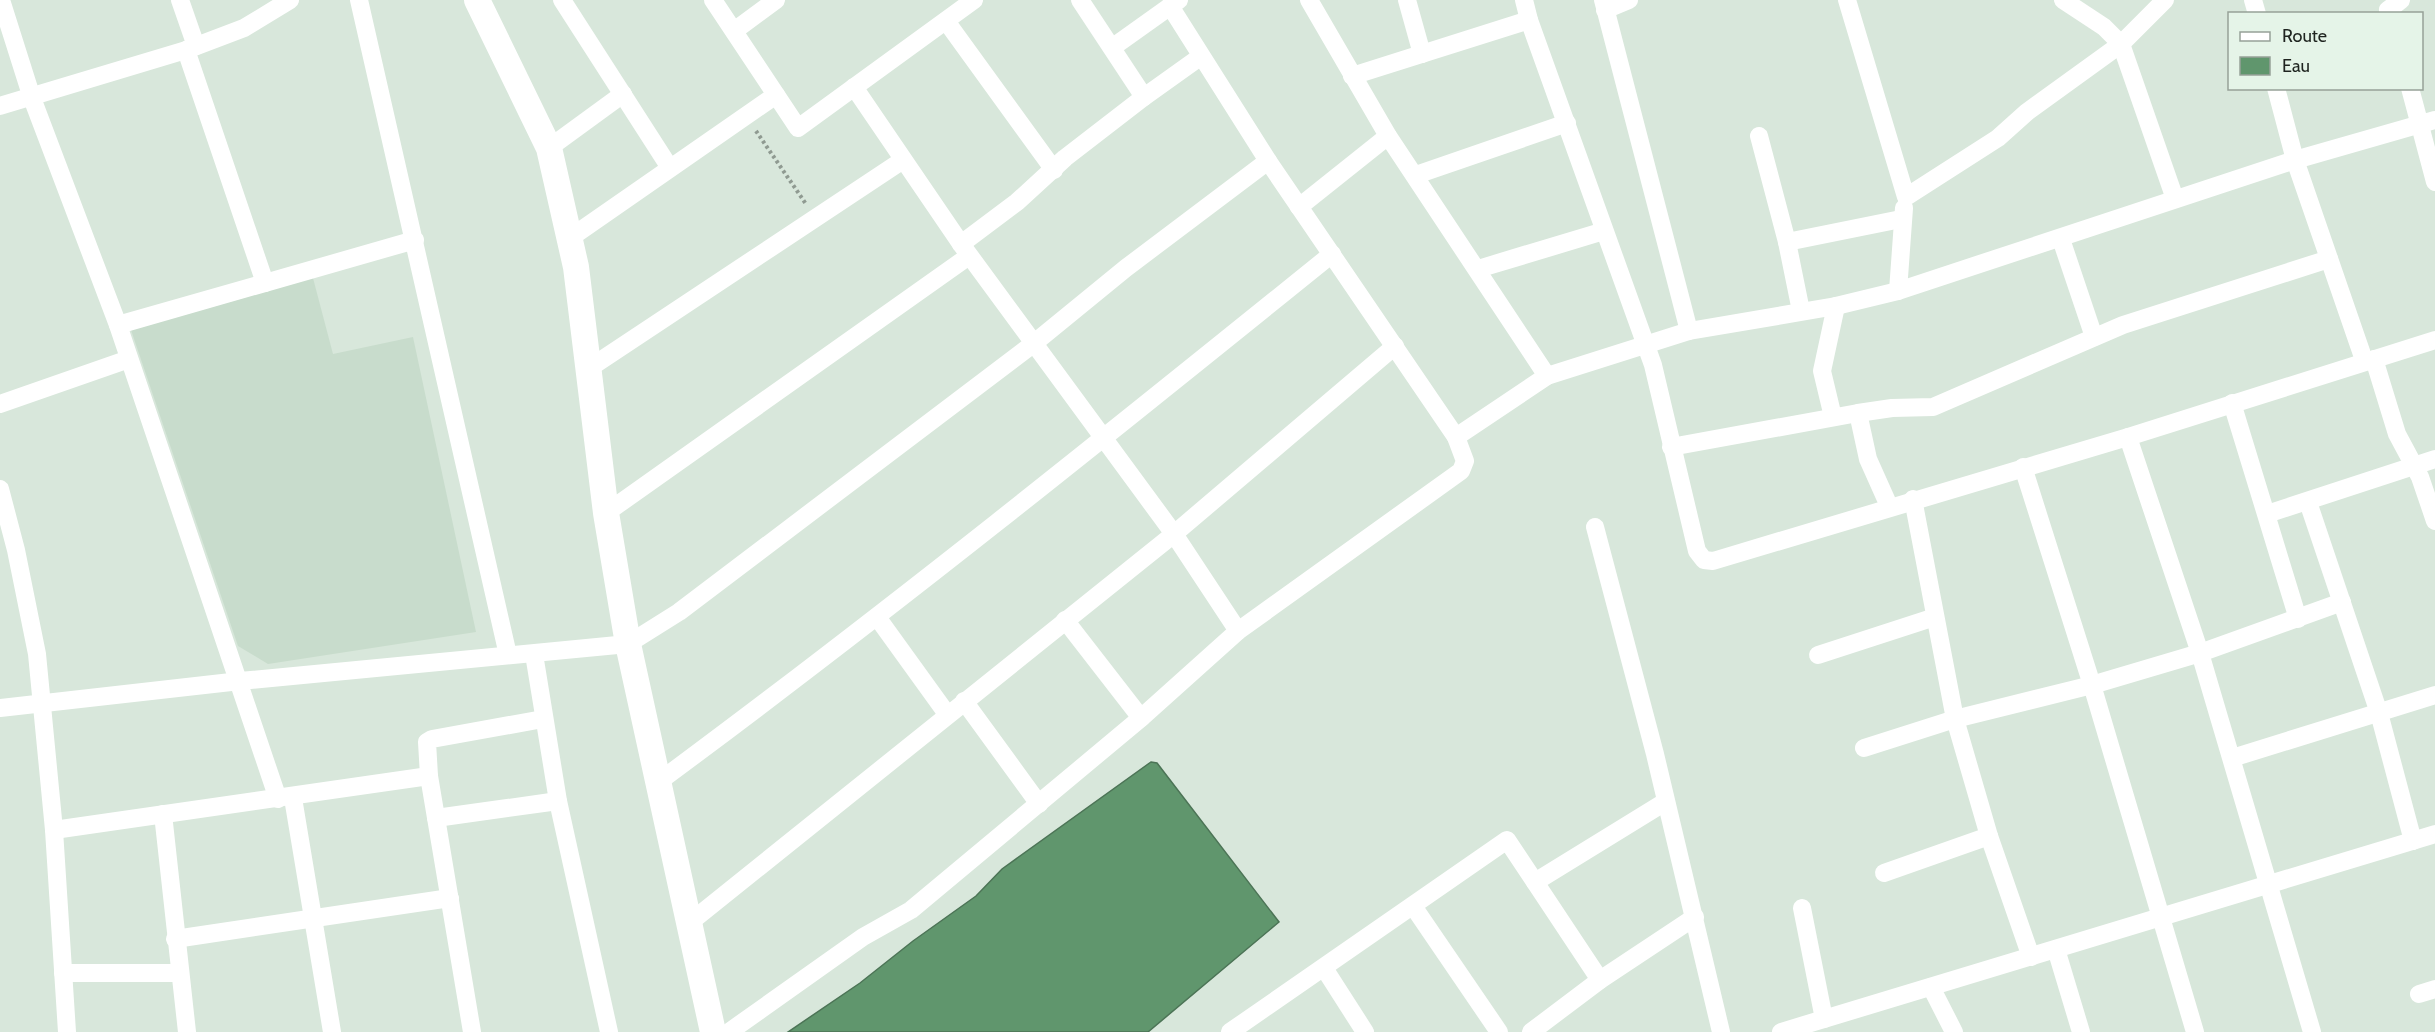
<svg xmlns="http://www.w3.org/2000/svg" width="2435" height="1032" viewBox="0 0 2435 1032" font-family="Cabin,sans-serif">
<style>
.built{fill:#c8dccc}
.water{fill:#60966d;stroke:#4c7456;stroke-width:1.5}
.lines{fill:none;stroke-linecap:round;stroke-linejoin:round}
.path{stroke:#8f9a91;stroke-width:4;stroke-dasharray:3 3;stroke-linecap:butt}
.street{stroke:#fff;stroke-width:18}
.secondary{stroke:#fff;stroke-width:26}
</style>
<rect width="100%" height="100%" fill="#d8e7db"/>
<!-- built -->
<polygon class="built" points="313,278 333,354 413,337 476,632 268,664 238,646 131,330"/>
<!-- water -->
<polygon class="water" points="1151,762 1157,763 1279,922 1148,1032 788,1032 860,983 913,941 976,896 1002,869"/>
<g class="lines">
<!-- path -->
<polyline class="path" points="756,131 806,204"/>
<!-- street -->
<g class="street">
<polyline points="1,0 32,98 118,325 278,799"/>
<polyline points="180,0 196,46"/>
<polyline points="359,0 508,655"/>
<polyline points="562,0 670,168"/>
<polyline points="713,0 798,128 974,0"/>
<polyline points="1080,0 1144,97"/>
<polyline points="1309,0 1388,136 1547,376"/>
<polyline points="1407,0 1422,54"/>
<polyline points="1524,0 1529,20 1653,365 1697,551 1704,560 1713,561 2128,437 2435,340"/>
<polyline points="1603,0 1689,331"/>
<polyline points="1847,0 1906,197 1998,138 2027,112 2121,44 2165,0"/>
<polyline points="2063,0 2104,27 2121,44 2175,199"/>
<polyline points="2253,0 2257,14"/>
<polyline points="1605,10 1629,0"/>
<polyline points="2389,14 2388,10 2401,0"/>
<polyline points="946,21 1054,170"/>
<polyline points="734,31 776,0"/>
<polyline points="1113,47 1179,0"/>
<polyline points="186,50 265,283"/>
<polyline points="1352,76 1529,20"/>
<polyline points="854,87 961,244 1174,534 1238,631"/>
<polyline points="2276,88 2295,160 2364,360"/>
<polyline points="2410,88 2435,182"/>
<polyline points="0,106 186,50 244,28 290,0"/>
<polyline points="1759,136 1787,242 1801,311"/>
<polyline points="549,148 623,94"/>
<polyline points="1416,175 1567,123"/>
<polyline points="1299,207 1388,136"/>
<polyline points="570,238 776,95"/>
<polyline points="2061,239 2094,337"/>
<polyline points="1787,242 1901,219"/>
<polyline points="961,244 1017,202 1065,158 1144,97 1200,57"/>
<polyline points="1478,269 1604,231"/>
<polyline points="1898,291 1904,208"/>
<polyline points="118,325 415,240"/>
<polyline points="2374,359 2397,434 2420,477 2435,521"/>
<polyline points="588,369 903,160"/>
<polyline points="2232,403 2298,619"/>
<polyline points="0,404 129,359"/>
<polyline points="1858,413 1868,459 1889,506"/>
<polyline points="1833,417 1822,371 1836,306"/>
<polyline points="1456,437 1547,376 1689,331 1836,306 1898,291 2295,160 2435,120"/>
<polyline points="2128,437 2200,653 2312,1032"/>
<polyline points="1671,447 1858,413 1892,408 1933,407 2123,325 2329,259"/>
<polyline points="2023,467 2092,685 2195,1032"/>
<polyline points="0,489 16,550 37,654 54,830 67,1032"/>
<polyline points="1913,499 1955,719 1989,836 2031,957"/>
<polyline points="2308,502 2379,713 2413,841"/>
<polyline points="606,513 969,256"/>
<polyline points="2267,514 2435,459"/>
<polyline points="1595,527 1655,754 1721,1032"/>
<polyline points="877,617 947,714"/>
<polyline points="1065,620 1141,718"/>
<polyline points="534,654 558,801 609,1032"/>
<polyline points="1818,655 1935,617"/>
<polyline points="964,701 1039,804"/>
<polyline points="0,708 240,681 628,644 679,612 1033,344 1126,268 1268,161"/>
<polyline points="1864,748 1955,719 2092,685 2200,653 2342,602"/>
<polyline points="2232,758 2435,695"/>
<path d="M657 783C887 613 1109 434 1332 254"/>
<polyline points="293,798 332,1032"/>
<polyline points="163,814 187,1032"/>
<polyline points="436,818 558,801"/>
<polyline points="54,830 429,776"/>
<polyline points="1884,873 1989,836"/>
<polyline points="1535,882 1665,802"/>
<polyline points="1413,906 1499,1032"/>
<polyline points="1802,908 1824,1019"/>
<polyline points="688,924 1174,534 1395,346"/>
<polyline points="175,939 450,898"/>
<polyline points="2056,949 2081,1032"/>
<polyline points="1324,968 1365,1032"/>
<polyline points="63,973 179,973"/>
<polyline points="1931,987 1954,1032"/>
<polyline points="2419,994 2435,989"/>
<polyline points="472,1032 429,776 427,742 432,739 543,719"/>
<polyline points="729,1032 863,937 911,910 1141,718 1238,631 1461,471 1465,461 1456,437 1268,161 1170,6"/>
<polyline points="1230,1032 1507,840 1600,980"/>
<polyline points="1531,1032 1600,980 1695,917"/>
<polyline points="1781,1032 2435,834"/>
</g>
<!-- secondary -->
<polyline class="secondary" points="477,0 549,148 576,267 606,513 628,644 713,1032"/>
</g>
<!-- legend -->
<rect x="2228" y="12" width="195" height="78" fill="#e5f4e8" stroke="#96a198" stroke-width="1.5"/>
<rect x="2240" y="32" width="30" height="9" fill="#ffffff" stroke="#96a198" stroke-width="1.5"/>
<text x="2282" y="42" font-size="18" fill="#1f2420">Route</text>
<rect x="2240" y="57" width="30" height="18" fill="#60966d" stroke="#96a198" stroke-width="1.5"/>
<text x="2282" y="72" font-size="18" fill="#1f2420">Eau</text>
</svg>
